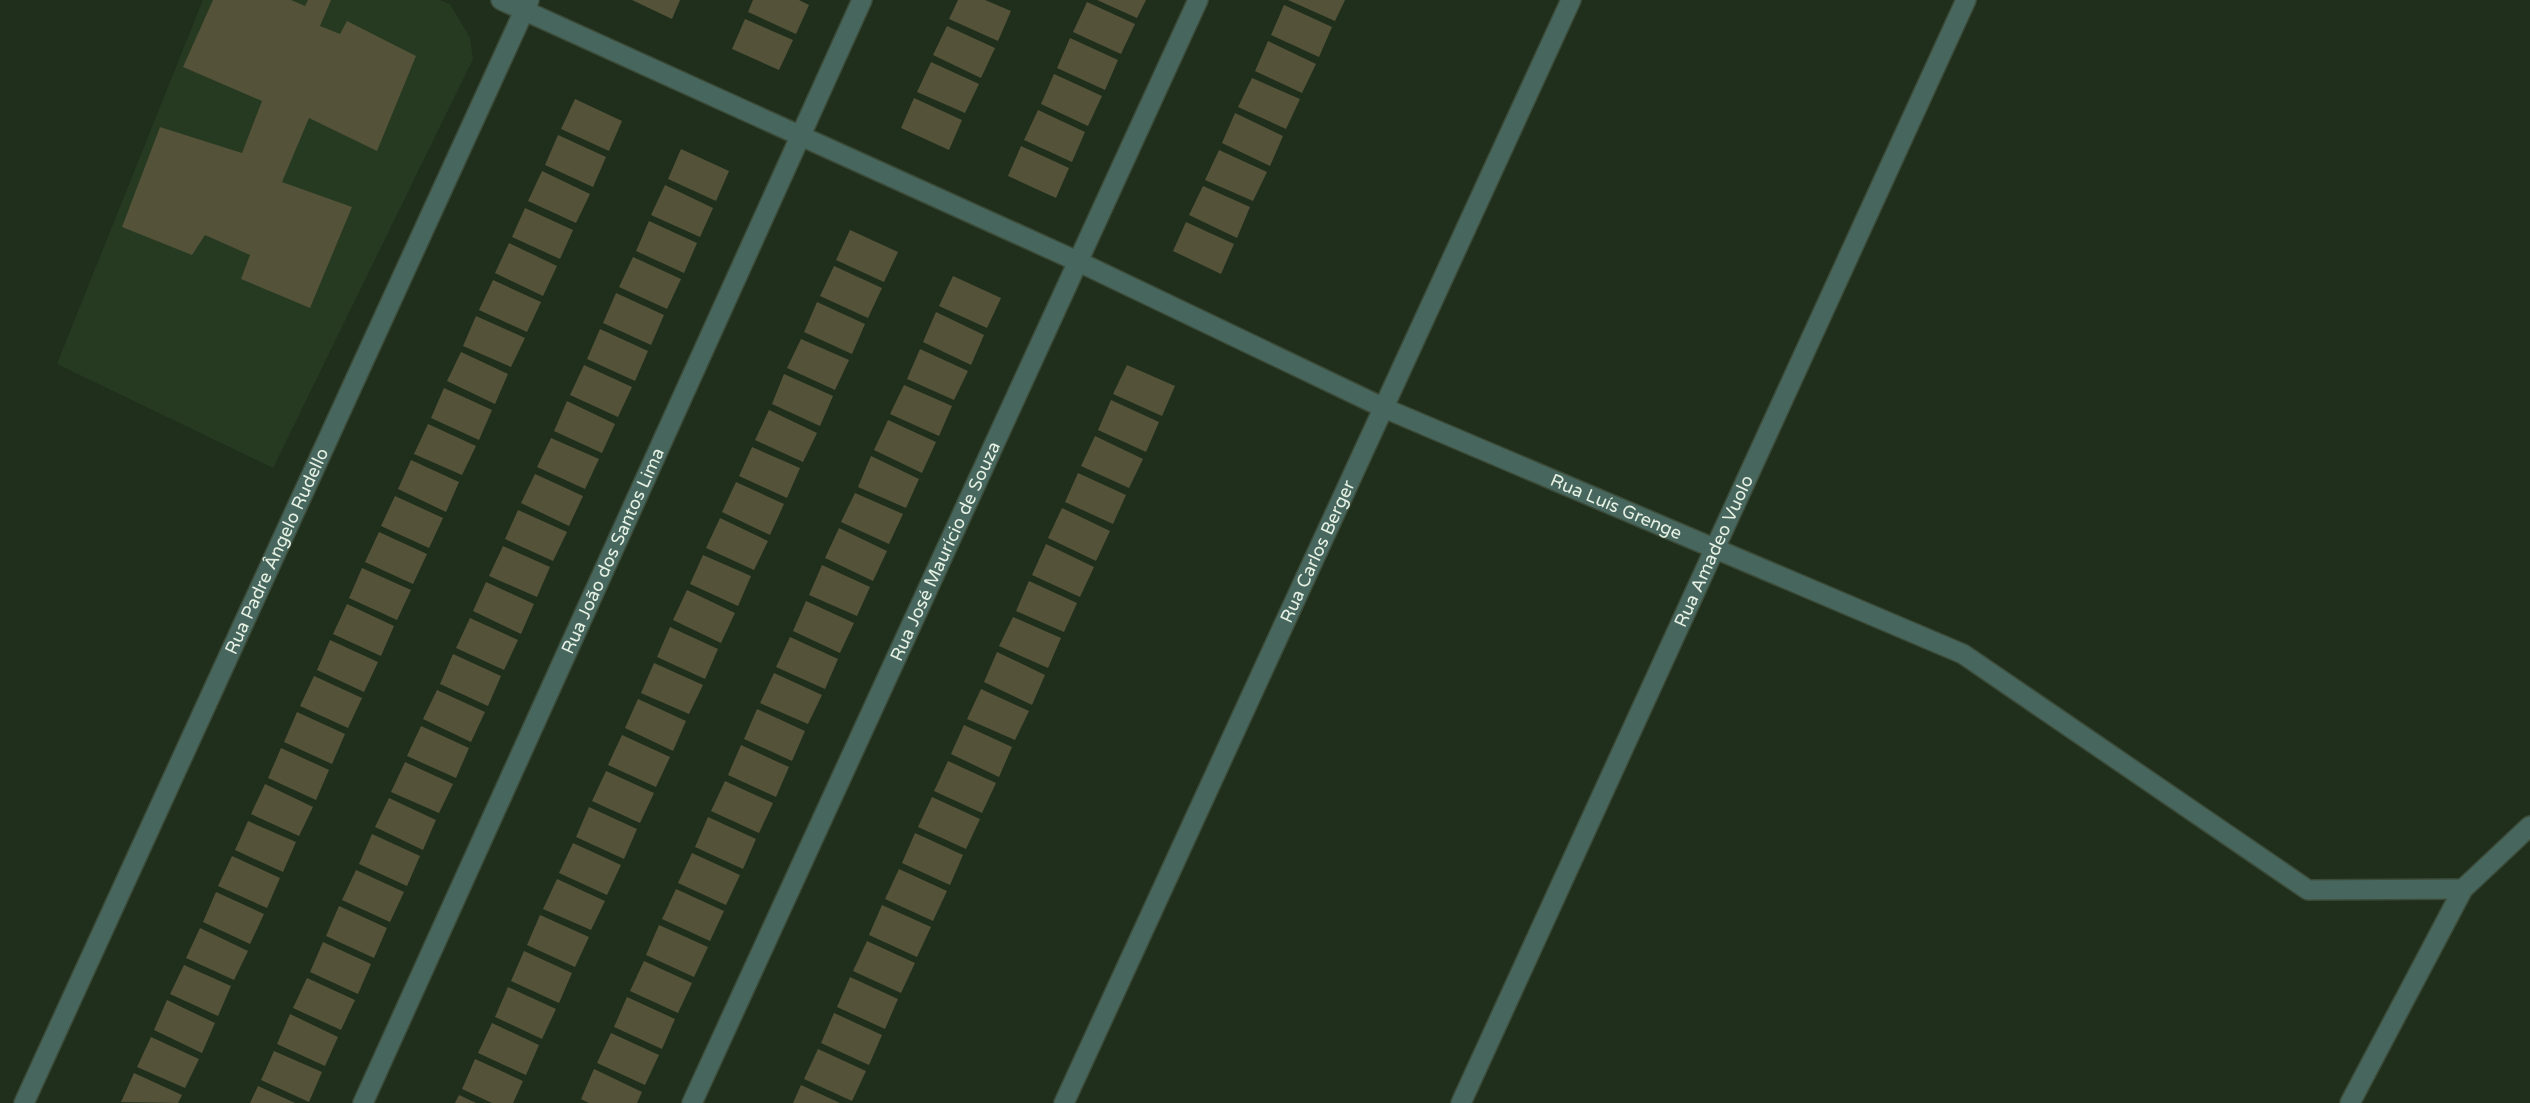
<svg xmlns="http://www.w3.org/2000/svg" width="2530" height="1103" viewBox="0 0 2530 1103" font-family="'Varela Round',sans-serif">
<style>
.built{fill:#253a21}
.building{fill:#545239}
.lines{fill:none;stroke-linecap:round;stroke-linejoin:round}
.minor-casing{stroke:#3c4a38;stroke-width:22}
.minor{stroke:#47675e;stroke-width:19}
.labels{text-anchor:middle;dominant-baseline:central;stroke-width:7;stroke-linejoin:round;paint-order:stroke}
.street-label{font-size:18px;fill:#e6f0e3;stroke:#0e150d}
</style>
<rect width="100%" height="100%" fill="#202f1c"/>
<!-- built -->
<polygon class="built" points="203,0 440,0 450,4 470,38 473,59 273,468 57,364"/>
<!-- building -->
<g class="building">
<polygon points="213,0 291,0 305,6 308,0 331,0 320,26 340,34 347,21 416,56 377,151 309,118 282,182 352,207 310,308 241,279 250,255 205,235 192,255 122,227 160,127 242,153 262,101 183,67"/>
<polygon points="632,0 680,0 672,19"/>
<polygon points="753,0 799,0 809,5 796,34 748,12"/>
<polygon points="958,0 985,0 1011,11 998,41 949,19"/>
<polygon points="1097,0 1146,0 1137,18"/>
<polygon points="1288,0 1345,0 1335,21"/>
<polygon points="1087,2 1135,24 1121,54 1073,32"/>
<polygon points="1284,5 1332,27 1319,57 1271,35"/>
<polygon points="745,19 793,40 779,70 732,49"/>
<polygon points="947,26 995,48 981,78 933,55"/>
<polygon points="1070,38 1118,60 1105,90 1057,68"/>
<polygon points="1268,41 1316,64 1302,93 1255,71"/>
<polygon points="931,62 979,84 965,113 917,92"/>
<polygon points="1054,74 1102,96 1088,126 1041,104"/>
<polygon points="1252,78 1300,99 1286,129 1238,107"/>
<polygon points="914,98 962,120 949,150 901,128"/>
<polygon points="575,99 622,121 609,151 561,129"/>
<polygon points="1038,110 1085,132 1072,162 1024,140"/>
<polygon points="1235,113 1283,136 1270,166 1222,143"/>
<polygon points="558,135 606,157 593,187 545,165"/>
<polygon points="1021,146 1069,168 1056,198 1008,176"/>
<polygon points="681,149 729,171 716,201 668,179"/>
<polygon points="1219,150 1267,172 1253,201 1205,180"/>
<polygon points="542,171 590,194 576,223 528,201"/>
<polygon points="665,185 713,208 700,237 651,215"/>
<polygon points="1203,186 1250,207 1237,238 1189,215"/>
<polygon points="525,208 573,230 560,259 512,237"/>
<polygon points="649,221 697,243 684,273 636,251"/>
<polygon points="1186,222 1234,244 1221,274 1173,251"/>
<polygon points="850,230 898,252 884,282 836,260"/>
<polygon points="509,243 557,266 543,296 495,273"/>
<polygon points="633,257 681,279 667,309 619,287"/>
<polygon points="834,266 882,288 868,318 820,296"/>
<polygon points="953,276 1001,298 987,328 939,306"/>
<polygon points="493,280 541,302 527,332 479,310"/>
<polygon points="616,293 664,315 651,345 603,323"/>
<polygon points="817,302 865,324 852,354 804,332"/>
<polygon points="936,312 984,335 971,365 923,342"/>
<polygon points="476,316 525,338 511,367 463,346"/>
<polygon points="600,329 648,351 635,381 587,359"/>
<polygon points="801,339 849,360 835,390 787,368"/>
<polygon points="920,349 968,371 954,400 907,379"/>
<polygon points="461,352 508,374 495,404 447,381"/>
<polygon points="584,365 632,387 618,417 570,395"/>
<polygon points="1127,365 1175,386 1162,416 1113,394"/>
<polygon points="784,374 833,396 820,426 772,404"/>
<polygon points="904,385 952,406 939,436 890,414"/>
<polygon points="444,388 492,410 479,440 431,418"/>
<polygon points="1111,400 1159,422 1146,452 1098,430"/>
<polygon points="567,401 615,424 602,453 554,431"/>
<polygon points="769,410 817,433 803,462 755,440"/>
<polygon points="888,420 936,442 922,473 874,450"/>
<polygon points="428,424 476,446 462,475 414,454"/>
<polygon points="1095,436 1143,459 1129,488 1081,466"/>
<polygon points="551,438 599,459 585,489 537,467"/>
<polygon points="752,447 800,468 787,498 739,476"/>
<polygon points="871,456 919,479 906,508 858,487"/>
<polygon points="411,460 459,482 446,512 398,489"/>
<polygon points="1078,473 1126,495 1113,524 1065,502"/>
<polygon points="535,474 583,496 569,526 521,503"/>
<polygon points="736,482 784,504 770,535 722,512"/>
<polygon points="855,493 903,514 889,544 841,522"/>
<polygon points="395,496 443,518 429,548 381,526"/>
<polygon points="1062,508 1110,531 1096,561 1048,538"/>
<polygon points="518,510 567,532 553,561 505,539"/>
<polygon points="720,518 768,541 754,570 706,548"/>
<polygon points="839,528 887,551 873,581 825,558"/>
<polygon points="379,532 427,554 413,584 365,562"/>
<polygon points="1046,544 1094,567 1080,597 1032,575"/>
<polygon points="503,546 550,567 537,597 489,576"/>
<polygon points="703,555 751,576 738,606 690,584"/>
<polygon points="822,565 870,587 857,616 809,595"/>
<polygon points="362,568 411,590 397,620 349,598"/>
<polygon points="1029,581 1077,603 1064,632 1016,611"/>
<polygon points="486,582 534,604 521,634 473,611"/>
<polygon points="687,590 735,613 721,643 673,620"/>
<polygon points="806,601 854,623 840,653 793,631"/>
<polygon points="347,604 394,626 381,656 333,634"/>
<polygon points="1013,617 1061,638 1048,668 999,646"/>
<polygon points="470,618 518,640 504,670 456,648"/>
<polygon points="670,627 718,649 705,679 657,657"/>
<polygon points="790,637 838,659 825,689 776,667"/>
<polygon points="330,640 378,662 364,692 317,670"/>
<polygon points="997,652 1045,675 1032,705 984,682"/>
<polygon points="453,654 501,676 488,706 440,684"/>
<polygon points="654,663 703,685 689,714 641,693"/>
<polygon points="774,673 822,695 808,724 760,703"/>
<polygon points="314,676 362,698 348,728 300,706"/>
<polygon points="981,689 1029,711 1015,740 967,719"/>
<polygon points="437,690 485,712 471,742 423,719"/>
<polygon points="638,699 686,721 673,751 625,728"/>
<polygon points="757,709 805,731 792,761 744,739"/>
<polygon points="297,712 345,734 332,764 284,742"/>
<polygon points="964,725 1012,747 999,777 951,754"/>
<polygon points="421,726 469,748 456,778 407,756"/>
<polygon points="622,735 670,757 656,787 608,765"/>
<polygon points="741,745 789,767 776,797 728,775"/>
<polygon points="281,748 329,770 316,800 268,778"/>
<polygon points="948,761 996,783 982,813 934,791"/>
<polygon points="405,762 453,784 439,813 391,792"/>
<polygon points="606,771 654,793 640,823 592,801"/>
<polygon points="725,781 773,803 759,833 711,811"/>
<polygon points="265,784 313,807 299,836 251,814"/>
<polygon points="932,797 980,819 966,849 918,827"/>
<polygon points="389,798 436,820 423,850 375,827"/>
<polygon points="589,807 637,829 624,859 576,837"/>
<polygon points="708,817 756,839 743,869 695,847"/>
<polygon points="248,821 296,842 283,872 235,850"/>
<polygon points="915,833 963,855 950,885 902,863"/>
<polygon points="372,834 420,856 407,886 359,864"/>
<polygon points="573,843 621,865 607,895 559,873"/>
<polygon points="692,853 740,875 726,905 678,883"/>
<polygon points="232,856 280,878 267,908 218,886"/>
<polygon points="899,869 947,891 933,921 885,899"/>
<polygon points="356,870 404,892 390,922 342,900"/>
<polygon points="557,879 605,901 591,930 543,909"/>
<polygon points="676,889 724,911 710,941 662,919"/>
<polygon points="216,892 264,914 250,944 203,922"/>
<polygon points="882,905 931,927 917,957 869,935"/>
<polygon points="339,906 387,928 374,958 326,936"/>
<polygon points="540,915 589,937 575,967 527,945"/>
<polygon points="659,925 708,947 694,977 646,955"/>
<polygon points="200,928 248,951 234,980 186,958"/>
<polygon points="867,941 915,963 901,993 853,971"/>
<polygon points="323,942 371,964 358,994 310,972"/>
<polygon points="524,951 572,973 559,1003 511,981"/>
<polygon points="644,961 692,983 678,1013 630,991"/>
<polygon points="184,965 231,986 218,1016 170,994"/>
<polygon points="850,977 898,999 885,1029 837,1007"/>
<polygon points="307,978 355,1000 341,1030 293,1008"/>
<polygon points="508,987 556,1009 542,1039 495,1017"/>
<polygon points="627,997 675,1019 662,1049 614,1027"/>
<polygon points="167,1000 215,1023 202,1053 154,1030"/>
<polygon points="834,1013 882,1035 869,1065 821,1043"/>
<polygon points="290,1014 338,1037 325,1066 277,1044"/>
<polygon points="492,1023 539,1045 526,1075 478,1053"/>
<polygon points="611,1033 659,1055 645,1085 597,1063"/>
<polygon points="151,1037 199,1059 185,1088 137,1067"/>
<polygon points="818,1049 866,1071 852,1101 804,1079"/>
<polygon points="274,1051 322,1072 309,1102 261,1080"/>
<polygon points="475,1059 523,1081 513,1103 492,1103 462,1089"/>
<polygon points="594,1069 642,1092 637,1103 589,1103 581,1099"/>
<polygon points="134,1073 182,1095 178,1103 121,1102"/>
<polygon points="801,1085 840,1103 793,1103"/>
<polygon points="258,1086 295,1103 250,1103"/>
<polygon points="459,1095 476,1103 455,1103"/>
</g>
<g class="lines">
<!-- minor casing -->
<g class="minor-casing">
<g id="minor">
<path id="s1" d="M501 0 1079 262 1384 408 1963 654 2308 890 2463 889"/>
<path id="s2" d="M24 1103 529 0"/>
<path id="s3" d="M363 1103 862 0"/>
<path id="s4" d="M692 1103 1198 0"/>
<path id="s5" d="M1064 1103 1571 0"/>
<path id="s6" d="M1461 1103 1966 0"/>
<polyline points="2350,1103 2463,889 2530,826"/>
</g>
</g>
<!-- minor -->
<use href="#minor" class="minor"/>
</g>
<g class="labels">
<!-- street labels -->
<g class="street-label">
<text stroke="none"><textPath href="#s1" startOffset="1225">Rua Luís Grenge</textPath></text>
<text stroke="none"><textPath href="#s2" startOffset="607">Rua Padre Ângelo Rudello</textPath></text>
<text stroke="none"><textPath href="#s6" startOffset="607">Rua Amadeo Vuolo</textPath></text>
<text stroke="none"><textPath href="#s3" startOffset="606">Rua João dos Santos Lima</textPath></text>
<text stroke="none"><textPath href="#s4" startOffset="607">Rua José Maurício de Souza</textPath></text>
<text stroke="none"><textPath href="#s5" startOffset="607">Rua Carlos Berger</textPath></text>
</g>
</g>
</svg>
